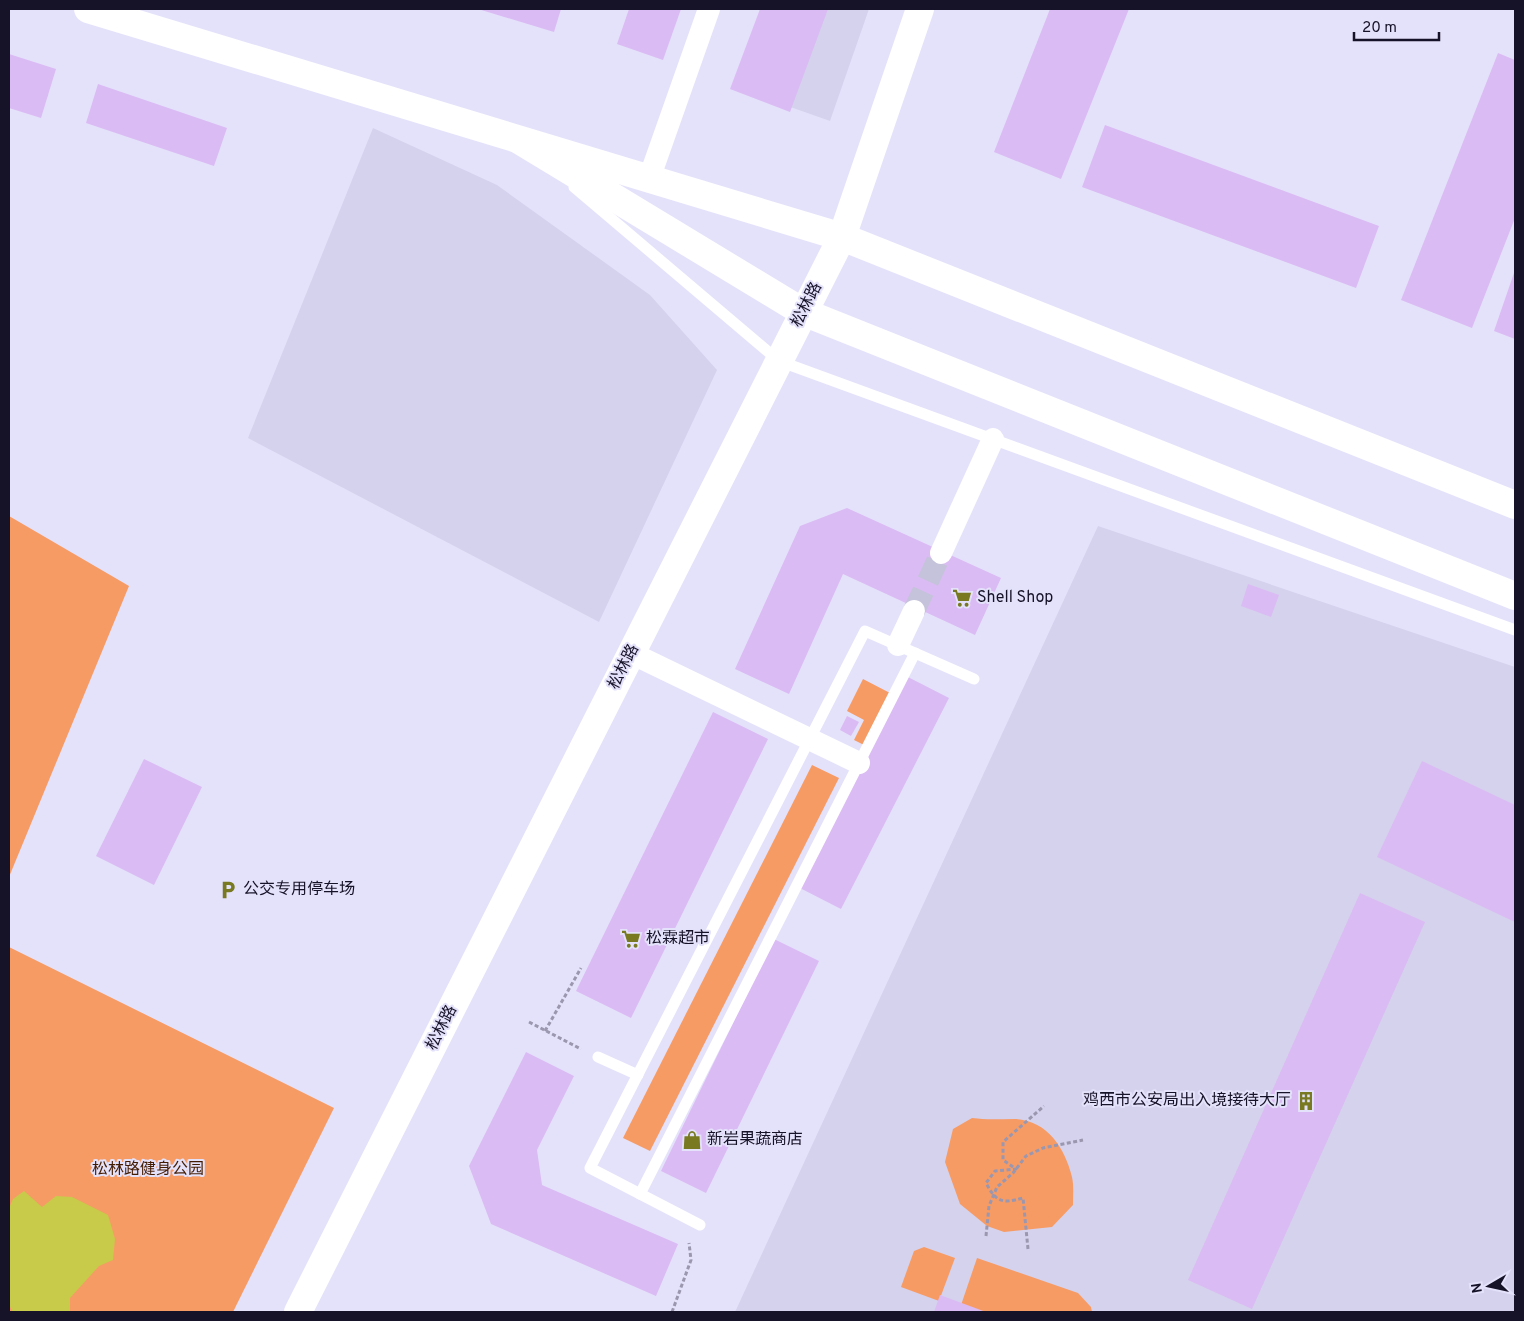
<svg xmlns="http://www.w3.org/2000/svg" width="1524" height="1321" viewBox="0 0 1524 1321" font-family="Overpass,'Noto Sans SC',sans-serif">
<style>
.built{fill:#d5d2ed}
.green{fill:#f79b65}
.water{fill:#c8ca4a}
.building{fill:#dbbbf3}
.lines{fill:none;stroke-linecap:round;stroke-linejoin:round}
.street-tunnel{stroke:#c5c3db;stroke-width:22;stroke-dasharray:22 11;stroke-linecap:butt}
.path{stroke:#9a97af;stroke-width:3;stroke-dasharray:4 2.5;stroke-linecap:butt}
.lane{stroke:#fff;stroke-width:11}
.street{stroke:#fff;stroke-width:22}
.secondary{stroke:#fff;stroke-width:28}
.primary{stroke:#fff;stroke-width:28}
.labels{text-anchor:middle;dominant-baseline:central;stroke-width:4;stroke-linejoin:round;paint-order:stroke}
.street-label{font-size:16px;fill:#161227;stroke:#e4e2fb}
.poi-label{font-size:16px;fill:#161227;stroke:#e4e2fb;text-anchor:start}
.park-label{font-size:16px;fill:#441c02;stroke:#e4e2fb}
</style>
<rect width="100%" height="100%" fill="#e4e2fb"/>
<!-- built -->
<g class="built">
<polygon points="771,9 869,9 830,121 742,90"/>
<polygon points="373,128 497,185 650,295 717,370 599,622 248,438"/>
<polygon points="1098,526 1515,667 1515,1312 735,1312"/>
</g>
<!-- green -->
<g class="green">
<polygon points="9,516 129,586 9,877"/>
<polygon points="863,679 890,693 864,745 854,740 864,720 847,711"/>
<polygon points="812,765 839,778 650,1151 623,1138"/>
<polygon points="9,947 334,1108 233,1312 9,1312"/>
<path d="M972 1118C986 1120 1000 1119 1014 1119 1047 1120 1065 1148 1072 1177 1074 1186 1073 1196 1073 1205L1052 1227 1004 1232 987 1226 960 1204 945 1162 953 1129Z"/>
<polygon points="924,1247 955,1258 939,1301 901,1287 914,1251"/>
<polygon points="977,1258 1078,1293 1091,1307 1092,1312 959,1311"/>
</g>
<!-- water -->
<polygon class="water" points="24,1191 42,1207 56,1196 72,1197 108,1215 115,1239 113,1260 99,1266 70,1298 70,1312 13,1312 9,1305 9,1208 13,1199"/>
<!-- building -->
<g class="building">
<polygon points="478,9 561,9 554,32"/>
<polygon points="629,9 681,9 663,60 617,44"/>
<polygon points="760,9 828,9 790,112 730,89"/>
<polygon points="1050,9 1129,9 1061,179 994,152"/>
<polygon points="1498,53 1515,60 1515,218 1472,328 1401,300"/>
<polygon points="9,54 56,69 41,118 9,108"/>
<polygon points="98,84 227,128 214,166 86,123"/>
<polygon points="1105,125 1379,226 1356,288 1082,187"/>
<polygon points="1515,270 1515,339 1494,331"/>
<polygon points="847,508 1001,578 975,635 843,574 789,694 735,669 800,526"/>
<polygon points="1248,584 1279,595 1271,617 1241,606"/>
<polygon points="904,675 949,698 841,909 796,886"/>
<polygon points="713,712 768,739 631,1018 576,991"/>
<polygon points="847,716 859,722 851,736 840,730"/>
<polygon points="144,759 202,787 154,885 96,856"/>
<polygon points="1422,761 1515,805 1515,922 1377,857"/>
<polygon points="1360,893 1425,922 1252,1309 1188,1280"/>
<polygon points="774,939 819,961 706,1193 661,1171"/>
<polygon points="526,1052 574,1076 537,1150 542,1185 678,1244 656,1296 491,1224 469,1166"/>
<polygon points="940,1295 986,1312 934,1312"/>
</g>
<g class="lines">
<!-- street-tunnel -->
<polyline class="street-tunnel" points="914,611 941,553"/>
<!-- path -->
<g class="path">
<polyline points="529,1022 581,1049"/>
<polyline points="545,1031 581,968"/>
<polyline points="986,1236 989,1206 997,1187 1013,1173 1026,1156 1043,1148 1083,1140"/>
<path d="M1028 1249 1023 1198C1002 1204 996 1202 986 1183L995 1171 1016 1169 1003 1160V1142L1044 1106"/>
<polyline points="672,1312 691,1260 689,1243"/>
</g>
<!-- lane -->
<g class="lane">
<polyline points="574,187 779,361 1515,630"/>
<polyline points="598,1057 638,1075"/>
<polyline points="640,1194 915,653"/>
<polyline points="700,1225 590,1168 865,631 974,679"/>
</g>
<!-- street -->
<g class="street">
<polyline points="649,179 709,9"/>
<polyline points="941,553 993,439"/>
<polyline points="898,645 914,611"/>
<polyline points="631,653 859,763"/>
</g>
<!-- secondary -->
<g class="secondary">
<polyline points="88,9 842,237"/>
<polyline points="298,1312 842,237 920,9"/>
</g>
<!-- primary -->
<g class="primary">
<polyline points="519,140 803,312 1515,596"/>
<polyline points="842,237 1515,505"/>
</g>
</g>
<!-- icons -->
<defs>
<g id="supermarket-bare" transform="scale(1.5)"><path d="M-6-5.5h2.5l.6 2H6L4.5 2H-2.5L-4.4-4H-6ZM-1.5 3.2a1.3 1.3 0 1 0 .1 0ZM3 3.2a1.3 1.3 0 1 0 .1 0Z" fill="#787920" stroke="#e4e2fb" stroke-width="2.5" paint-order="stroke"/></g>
<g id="parking-bare" transform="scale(1.5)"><path d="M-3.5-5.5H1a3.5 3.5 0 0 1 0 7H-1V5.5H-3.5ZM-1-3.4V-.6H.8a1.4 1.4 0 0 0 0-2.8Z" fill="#787920" stroke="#e4e2fb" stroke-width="2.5" paint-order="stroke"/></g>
<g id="building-bare" transform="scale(1.5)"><path d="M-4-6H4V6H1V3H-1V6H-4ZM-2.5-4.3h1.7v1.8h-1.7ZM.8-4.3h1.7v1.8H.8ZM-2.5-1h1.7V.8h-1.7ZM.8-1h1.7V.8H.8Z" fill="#787920" stroke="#e4e2fb" stroke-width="2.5" paint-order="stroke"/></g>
<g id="shop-bare" transform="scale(1.5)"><path d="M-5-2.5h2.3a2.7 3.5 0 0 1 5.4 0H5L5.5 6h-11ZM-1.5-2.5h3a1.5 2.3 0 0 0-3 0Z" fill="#787920" stroke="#e4e2fb" stroke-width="2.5" paint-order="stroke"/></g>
</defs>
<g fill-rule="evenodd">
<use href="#supermarket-bare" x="962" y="598"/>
<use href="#parking-bare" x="228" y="890"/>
<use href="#supermarket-bare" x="631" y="939"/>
<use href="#building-bare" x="1306" y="1101"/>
<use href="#shop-bare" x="692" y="1140"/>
</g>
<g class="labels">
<!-- street labels -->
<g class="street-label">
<text transform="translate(807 305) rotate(-63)">松林路</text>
<text transform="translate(624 667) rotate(-63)">松林路</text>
<text transform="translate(442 1028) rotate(-63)">松林路</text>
</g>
<!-- poi labels -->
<g class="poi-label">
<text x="977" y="598">Shell Shop</text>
<text x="243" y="890">公交专用停车场</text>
<text x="646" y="939">松霖超市</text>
<text x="1291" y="1101" text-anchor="end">鸡西市公安局出入境接待大厅</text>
<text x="707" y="1140">新岩果蔬商店</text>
</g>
<!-- park labels -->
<g class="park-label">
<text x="148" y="1170">松林路健身公园</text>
</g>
</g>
<!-- border -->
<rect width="1524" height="1321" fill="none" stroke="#161227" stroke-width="20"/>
<!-- north arrow -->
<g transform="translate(1489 1286) rotate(261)" stroke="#e4e2fb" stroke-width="4" paint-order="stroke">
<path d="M0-4L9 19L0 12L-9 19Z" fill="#161227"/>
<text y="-8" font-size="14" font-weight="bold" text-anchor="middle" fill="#161227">N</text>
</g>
<!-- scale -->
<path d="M1354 32v8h85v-8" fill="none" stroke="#161227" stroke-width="2.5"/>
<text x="1362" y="32" font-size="15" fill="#161227" stroke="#e4e2fb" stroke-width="4" paint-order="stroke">20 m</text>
</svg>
